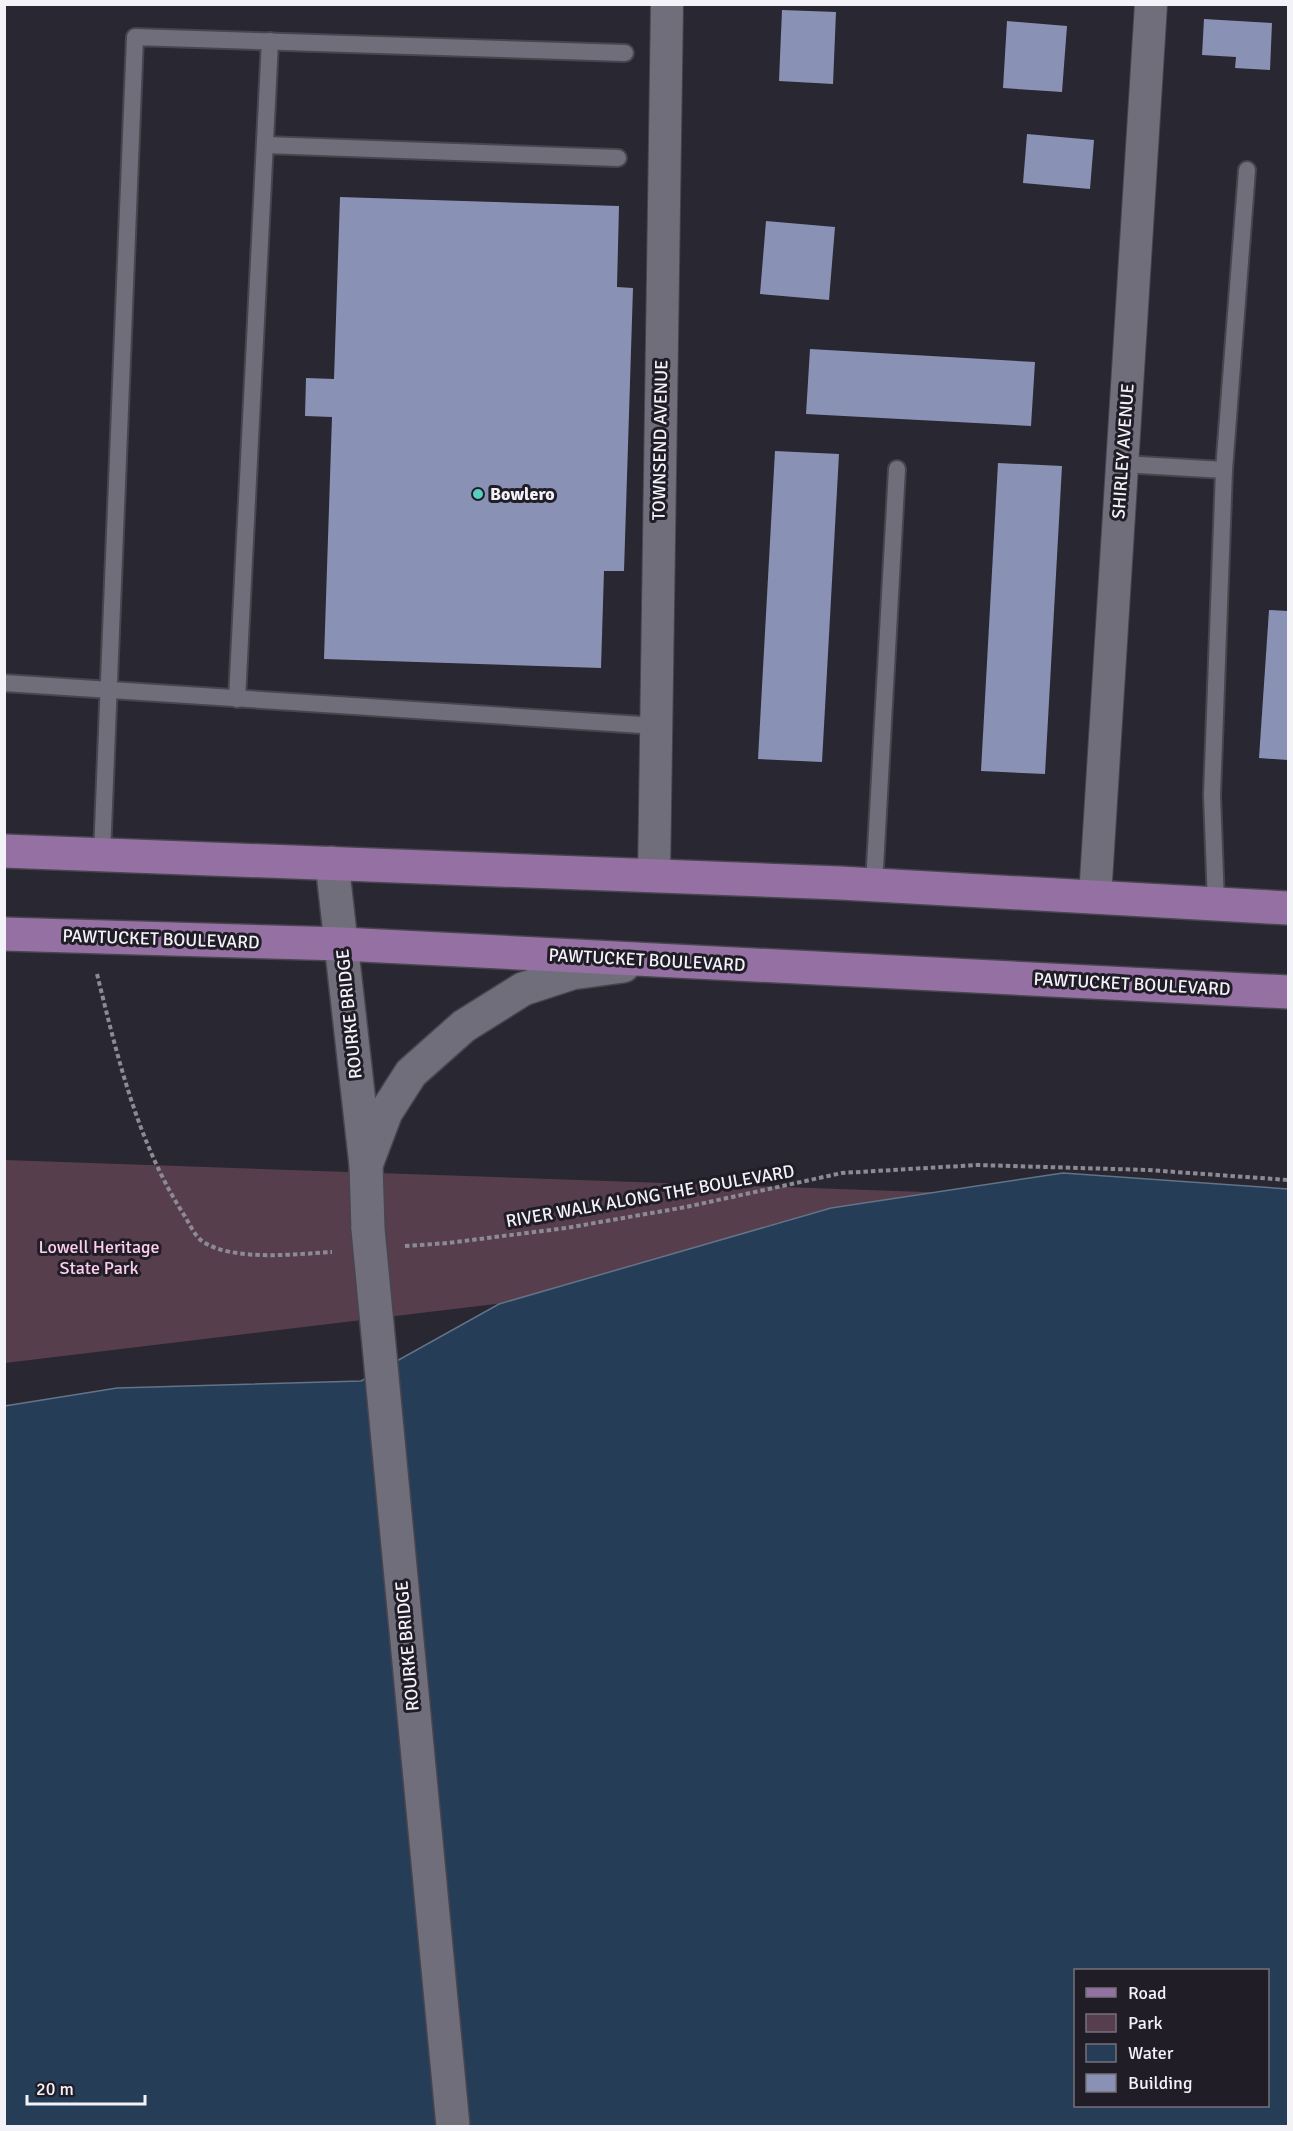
<svg xmlns="http://www.w3.org/2000/svg" width="1293" height="2131" viewBox="0 0 1293 2131" font-family="Signika,sans-serif">
<style>
.green{fill:#563e4d}
.water{fill:#253d57;stroke:#637388;stroke-width:1.5;fill-rule:evenodd}
.building{fill:#8992b5}
.lines{fill:none;stroke-linecap:round;stroke-linejoin:round}
.service-casing{stroke:#48454f;stroke-width:20}
.minor-casing{stroke:#48454f;stroke-width:34}
.secondary-casing{stroke:#48454f;stroke-width:36}
.primary-casing{stroke:#48454f;stroke-width:36}
.path{stroke:#8c8a93;stroke-width:4;stroke-dasharray:4.5 3;stroke-linecap:butt}
.service{stroke:#716e7b;stroke-width:16}
.minor{stroke:#716e7b;stroke-width:32}
.secondary{stroke:#716e7b;stroke-width:33}
.primary{stroke:#9571a3;stroke-width:33}
.secondary-bridge-casing{stroke:#48454f;stroke-width:36;stroke-linecap:butt}
.secondary-bridge{stroke:#716e7b;stroke-width:33}
.poi-dot{fill:#58cebf;stroke:#201d27;stroke-width:2}
.labels{text-anchor:middle;dominant-baseline:central;stroke-width:6;stroke-linejoin:round;paint-order:stroke}
.street-label{font-size:18px;fill:#f3f2f9;stroke:#201d27}
.poi-label{font-size:18px;font-weight:bold;fill:#f3f2f9;stroke:#201d27;text-anchor:start}
.park-label{font-size:18px;fill:#feceed;stroke:#201d27}
</style>
<rect width="100%" height="100%" fill="#292731"/>
<!-- green -->
<polygon class="green" points="5,1160 1155,1200 671,1283 5,1363"/>
<!-- water -->
<path class="water" d="M1063 1173 1288 1189V2126H5V1406L117 1388 361 1381 499 1304 831 1208ZM1076 1970H1268V2106H1076Z"/>
<!-- building -->
<g class="building">
<polygon points="782,10 836,12 833,84 779,81"/>
<polygon points="1204,19 1272,23 1270,70 1235,68 1236,57 1202,55"/>
<polygon points="1007,21 1067,26 1062,92 1003,88"/>
<polygon points="1027,134 1094,140 1090,189 1023,183"/>
<polygon points="340,197 619,206 617,287 633,288 624,571 604,571 601,668 324,659 332,417 305,416 306,378 334,379"/>
<polygon points="766,221 835,227 829,300 760,294"/>
<polygon points="810,349 1035,362 1031,426 806,414"/>
<polygon points="775,451 839,454 822,762 758,759"/>
<polygon points="998,463 1062,466 1045,774 981,771"/>
<polygon points="1269,610 1288,611 1288,760 1259,758"/>
</g>
<g class="lines">
<!-- service casing -->
<g class="service-casing">
<g id="service">
<polyline points="265,145 618,158"/>
<polyline points="1122,464 1224,470"/>
<polyline points="4,683 657,726"/>
<polyline points="237,699 270,41"/>
<polyline points="102,854 135,37 625,53"/>
<polyline points="874,885 897,469"/>
<polyline points="1216,904 1212,795 1224,470 1247,170"/>
</g>
</g>
<!-- minor casing -->
<g class="minor-casing">
<g id="minor">
<polyline points="654,876 667,4"/>
<polyline points="1095,897 1151,4"/>
</g>
</g>
<!-- secondary casing -->
<g class="secondary-casing">
<g id="secondary">
<polyline points="332,863 366,1165 368,1229"/>
<polyline points="366,1165 386,1112 411,1073 464,1026 523,989 572,973 623,966"/>
</g>
</g>
<!-- primary casing -->
<g class="primary-casing">
<g id="primary">
<polyline points="4,851 840,883 1288,908"/>
<polyline points="4,934 342,944 1288,992"/>
</g>
</g>
<!-- path -->
<g class="path">
<path d="M97 974C118 1059 138 1145 186 1218 190 1225 195 1236 202 1241 232 1262 297 1254 332 1252"/>
<polyline points="405,1246 448,1243 566,1228 686,1207 842,1173 977,1165 1148,1170 1288,1180"/>
</g>
<!-- service -->
<use href="#service" class="service"/>
<!-- minor -->
<use href="#minor" class="minor"/>
<!-- secondary -->
<use href="#secondary" class="secondary"/>
<!-- primary -->
<use href="#primary" class="primary"/>
<!-- secondary-bridge casing -->
<g class="secondary-bridge-casing">
<polyline id="secondary-bridge" points="368,1229 453,2126"/>
</g>
<!-- secondary-bridge -->
<use href="#secondary-bridge" class="secondary-bridge"/>
</g>
<!-- markers -->
<circle class="poi-dot" cx="478" cy="494" r="6"/>
<g class="labels">
<!-- street labels -->
<g class="street-label">
<text transform="translate(660 440) rotate(-89)">TOWNSEND AVENUE</text>
<text transform="translate(1123 451) rotate(-86)">SHIRLEY AVENUE</text>
<text transform="translate(161 939) rotate(2)">PAWTUCKET BOULEVARD</text>
<text transform="translate(647 960) rotate(3)">PAWTUCKET BOULEVARD</text>
<text transform="translate(1132 984) rotate(3)">PAWTUCKET BOULEVARD</text>
<text transform="translate(349 1014) rotate(-96)">ROURKE BRIDGE</text>
<text transform="translate(650 1196) rotate(-10)">RIVER WALK ALONG THE BOULEVARD</text>
<text transform="translate(407 1646) rotate(-95)">ROURKE BRIDGE</text>
</g>
<!-- poi labels -->
<g class="poi-label">
<text x="490" y="494">Bowlero</text>
</g>
<!-- park labels -->
<g class="park-label">
<text x="99" y="1247">Lowell Heritage<tspan x="99" dy="21">State Park</tspan></text>
</g>
</g>
<!-- border -->
<rect width="1293" height="2131" fill="none" stroke="#f3f2f9" stroke-width="12"/>
<!-- legend -->
<rect x="1074" y="1969" width="195" height="138" fill="#201d27" stroke="#74727b" stroke-width="1.5"/>
<rect x="1086" y="1988" width="30" height="9" fill="#9571a3" stroke="#74727b" stroke-width="1.5"/>
<text x="1128" y="1999" font-size="18" fill="#f3f2f9">Road</text>
<rect x="1086" y="2014" width="30" height="18" fill="#563e4d" stroke="#74727b" stroke-width="1.5"/>
<text x="1128" y="2029" font-size="18" fill="#f3f2f9">Park</text>
<rect x="1086" y="2044" width="30" height="18" fill="#253d57" stroke="#74727b" stroke-width="1.5"/>
<text x="1128" y="2059" font-size="18" fill="#f3f2f9">Water</text>
<rect x="1086" y="2074" width="30" height="18" fill="#8992b5" stroke="#74727b" stroke-width="1.5"/>
<text x="1128" y="2089" font-size="18" fill="#f3f2f9">Building</text>
<!-- scale -->
<path d="M27 2095v9h118v-9" fill="none" stroke="#f3f2f9" stroke-width="3"/>
<text x="36" y="2095" font-size="18" fill="#f3f2f9" stroke="#201d27" stroke-width="4.5" paint-order="stroke">20 m</text>
</svg>
